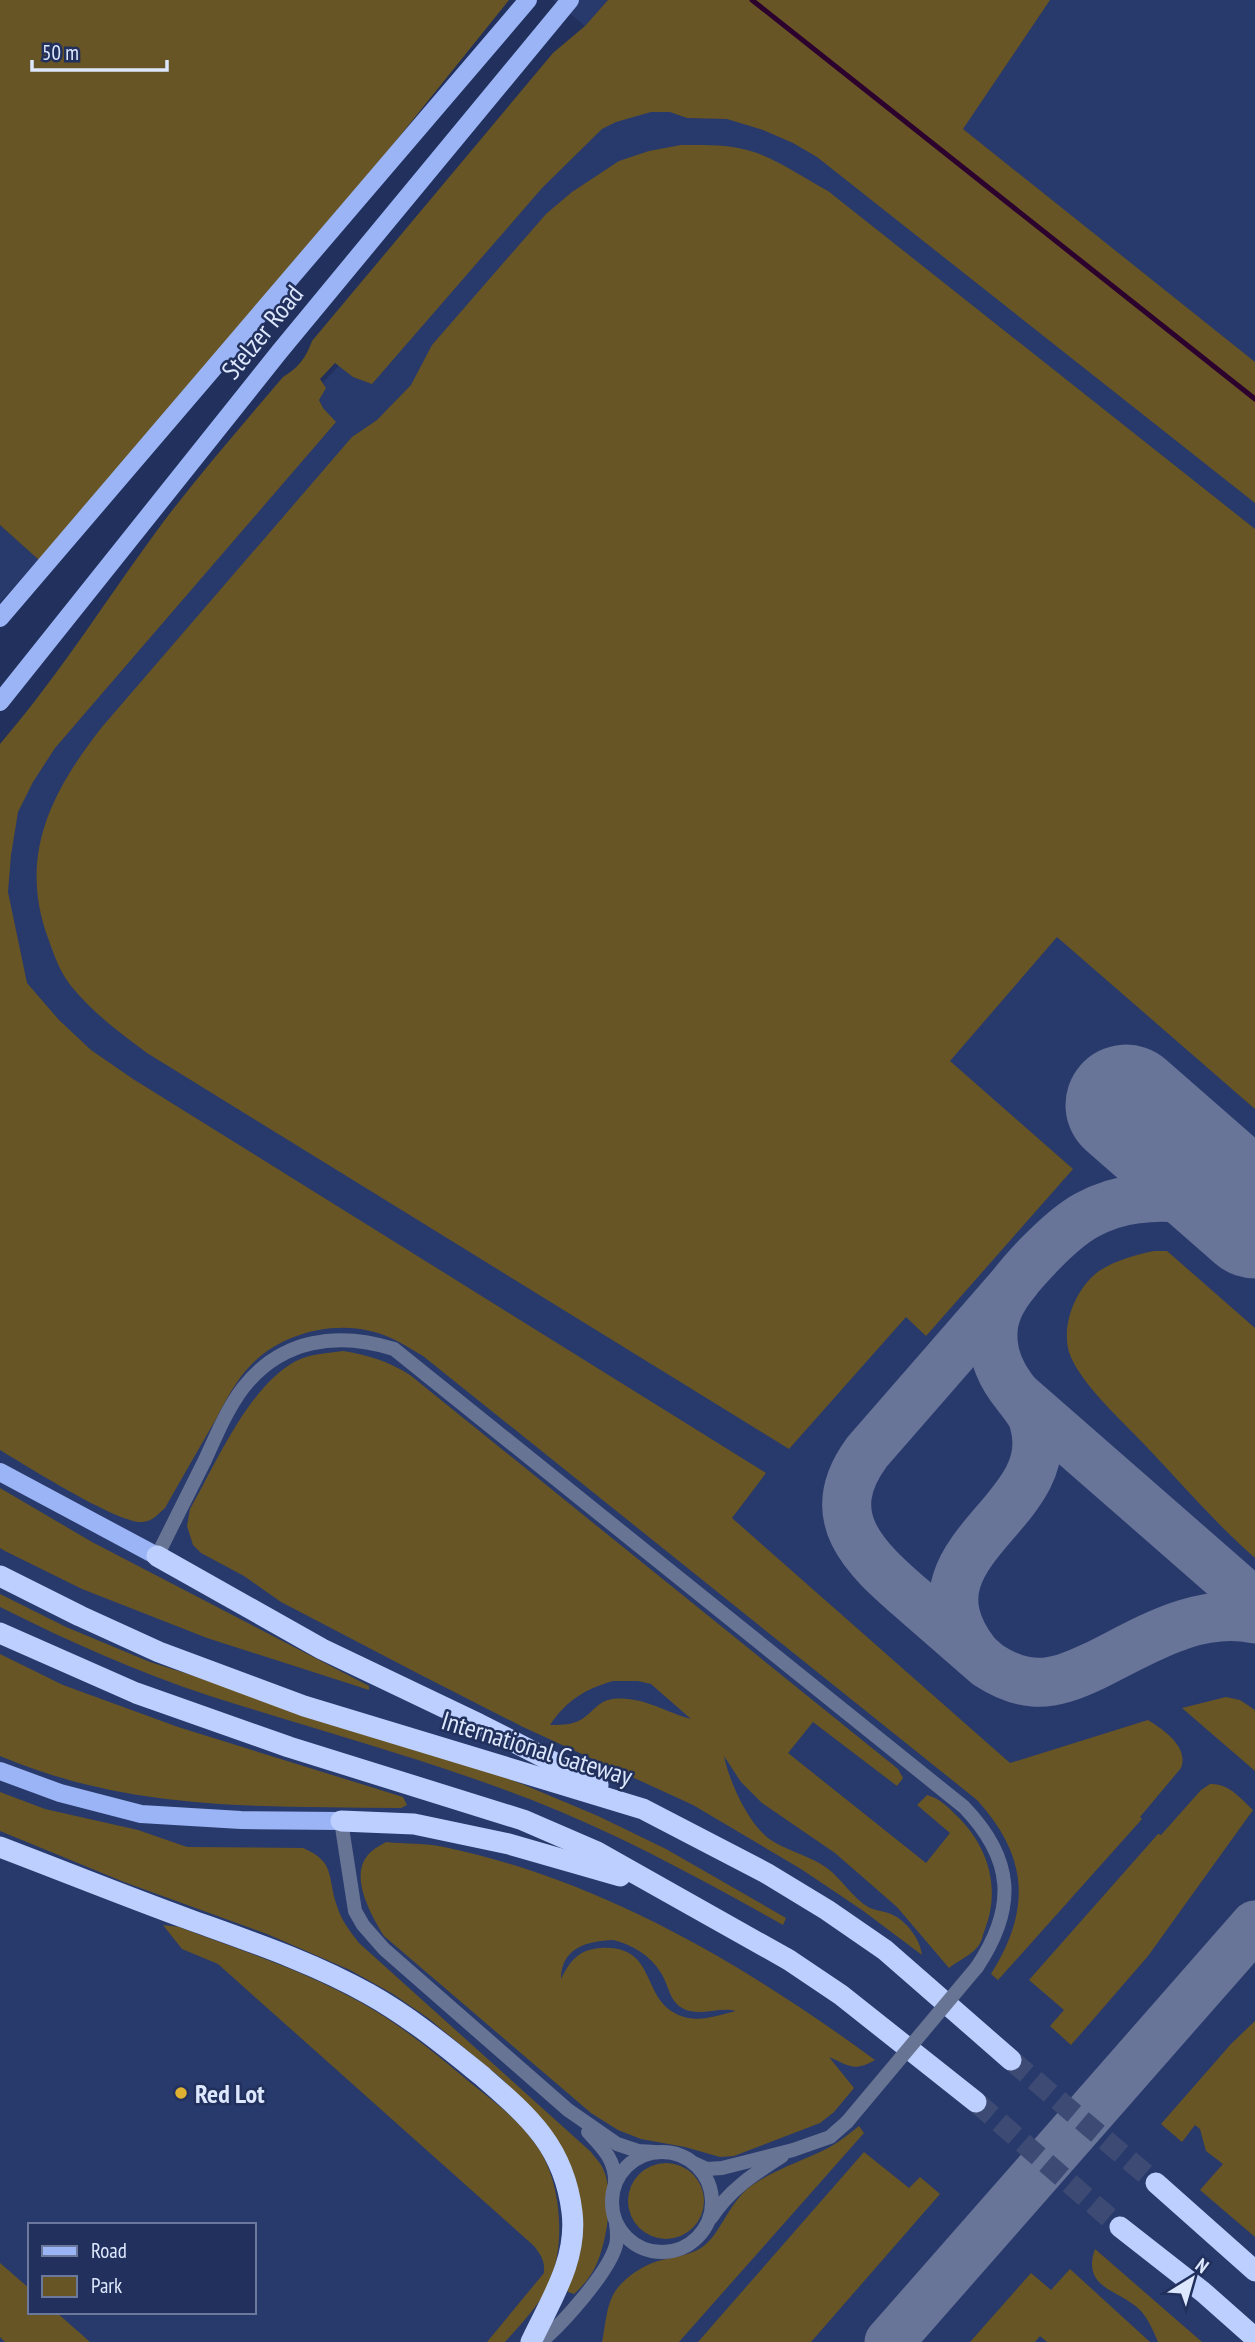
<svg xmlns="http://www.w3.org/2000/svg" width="1255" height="2342" viewBox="0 0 1255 2342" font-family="'PT Sans Narrow',sans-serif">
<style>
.built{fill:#28396b;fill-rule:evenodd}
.green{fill:#685525;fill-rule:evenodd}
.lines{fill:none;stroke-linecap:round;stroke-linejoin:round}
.stream{stroke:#2d012d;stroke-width:5}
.taxiway{stroke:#687498;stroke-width:49}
.runway{stroke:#687498;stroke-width:121}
.highway-tunnel{stroke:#3d4b74;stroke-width:21;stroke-dasharray:21 10;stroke-linecap:butt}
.street{stroke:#687494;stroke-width:14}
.primary{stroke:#9bb4f5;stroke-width:18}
.highway{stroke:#bccffe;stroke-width:21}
.street-bridge{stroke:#687494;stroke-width:14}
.poi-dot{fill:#deb133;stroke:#21305c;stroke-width:2.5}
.labels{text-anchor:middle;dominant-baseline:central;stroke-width:5;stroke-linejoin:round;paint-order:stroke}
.street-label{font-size:26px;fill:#dde7fd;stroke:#21305c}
.poi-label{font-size:26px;font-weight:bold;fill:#dde7fd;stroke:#21305c;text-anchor:start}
</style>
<rect width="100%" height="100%" fill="#21305c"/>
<!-- built -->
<g class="built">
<polygon points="553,0 608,0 585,26"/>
<path d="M1050 0H1255V2342H0V753L265 443 400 302 567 94 963 128ZM30 2225H254V2312H30Z"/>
<polygon points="0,525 39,560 0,602"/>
</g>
<!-- green -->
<g class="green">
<polygon points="0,0 509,0 391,147 39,560 0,525"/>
<path d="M608 0H1050L963 129 1255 362V503L817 157 793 143 763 130 727 119 687 118 670 112H651L616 122 602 129 542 188 372 384 353 377 335 363 320 379 326 388 319 400 323 408 336 422 55 748 33 782 18 812 11 855 8 892 27 983 59 1020 91 1050 133 1079 766 1473 732 1518 1010 1763 1148 1720C1164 1730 1189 1747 1181 1768L1140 1817 1142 1819 998 1980 991 1974C1031 1910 1029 1857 977 1800L423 1356C406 1346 390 1335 370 1331 330 1321 279 1335 251 1365 236 1380 226 1400 216 1419 199 1448 182 1478 165 1508 158 1514 153 1521 143 1522 120 1525 25 1465 0 1450V744C61 673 109 595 164 521 202 471 243 424 283 377 298 368 306 358 312 341L553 53 585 26Z"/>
<path d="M681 145C706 145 730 144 754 152 780 161 804 178 828 191L1255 529V1109L1057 937 950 1061 1073 1169 926 1336 906 1317 789 1449 147 1053C120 1033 93 1013 71 986 60 972 54 955 48 938 18 856 51 792 102 727L352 437 377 420 411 385 432 345 546 214 572 192 619 161 649 151Z"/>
<path d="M1154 1251H1167L1255 1328V1558C1215 1523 1180 1482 1143 1443 1122 1421 1078 1381 1069 1352 1061 1324 1076 1288 1099 1271 1116 1260 1135 1255 1154 1251Z"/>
<path d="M343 1351C368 1355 388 1361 410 1375L898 1769 903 1778 897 1786 813 1722 788 1753 926 1863 950 1833 917 1805 927 1795C939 1798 948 1807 957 1816 988 1846 1001 1888 985 1929 983 1934 982 1941 979 1945 973 1954 958 1961 949 1968L897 1907 835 1853 762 1803 741 1782 724 1756C729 1781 750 1829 774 1842 791 1852 810 1856 827 1868 842 1879 853 1899 870 1908 877 1911 884 1911 891 1914 907 1921 920 1939 922 1955L862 1910 801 1869 693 1805 523 1727 419 1674 281 1602 244 1576 201 1553 193 1545 187 1526 190 1509C217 1462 248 1387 296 1361 309 1354 328 1353 343 1351ZM613 1681H638L651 1684 691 1719C665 1712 637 1693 608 1700 598 1703 594 1710 586 1716 576 1725 563 1725 550 1725 567 1700 585 1689 613 1681Z"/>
<polygon points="0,1488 92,1542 369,1686 369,1690 207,1638 82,1589 5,1551 0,1548"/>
<path d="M0 1594 66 1627 150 1662 444 1755 522 1784 598 1816 666 1849 786 1918 783 1925C701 1879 619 1834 532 1800 426 1759 317 1730 210 1696 137 1672 68 1641 0 1607Z"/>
<path d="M0 1654 63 1685 178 1727 403 1797 407 1805 401 1808C260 1806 133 1812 0 1756Z"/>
<polygon points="1226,1697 1240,1700 1255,1710 1255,1771 1182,1708"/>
<path d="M1210 1784C1229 1783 1240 1798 1253 1810L1148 1956 1071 2045 1050 2026 1064 2010 1029 1980 1158 1834 1161 1835 1201 1790Z"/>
<path d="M0 1792 45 1809 138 1830 187 1847 303 1848C336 1862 327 1877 337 1906 341 1920 350 1931 359 1943L591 2152C595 2158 602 2164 604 2171 614 2194 607 2241 597 2263 592 2275 583 2286 574 2294L568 2292 565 2287 579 2237 531 2108 501 2078 428 2018 393 1994 350 1970 267 1934 124 1882 0 1831Z"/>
<path d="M386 1842C405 1844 426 1843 444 1847 602 1880 747 1966 875 2060 854 2072 850 2066 829 2057L854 2088 834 2112 820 2123 734 2156 720 2157 685 2147 641 2139 618 2130 591 2113 384 1936C371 1915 346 1872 372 1851 376 1847 382 1845 386 1842ZM613 1940C633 1945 650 1955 661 1973 669 1985 669 2002 684 2009 700 2017 720 2006 736 2011 715 2016 694 2025 673 2012 642 1994 655 1945 601 1948 579 1949 570 1961 561 1979 561 1948 587 1941 613 1940Z"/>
<path d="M163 1925 179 1927C240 1950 303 1970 360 2002 399 2024 433 2051 467 2080 492 2100 518 2119 536 2145 562 2180 567 2249 547 2288 537 2308 520 2325 505 2342H487L544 2273C545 2261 541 2255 534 2246L218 1964 182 1949Z"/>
<polygon points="1255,2021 1255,2237 1200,2190 1223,2164 1206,2151 1200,2129 1195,2125 1182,2142 1161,2124 1231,2044"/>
<path d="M859 2126 864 2133 679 2342H602C605 2328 606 2308 613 2295 620 2281 640 2267 655 2262 670 2257 686 2257 701 2248 720 2236 728 2203 751 2186 775 2169 803 2161 828 2148 839 2142 849 2134 859 2126Z"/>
<polygon points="864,2152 909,2188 920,2177 940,2194 811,2342 698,2342"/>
<circle cx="666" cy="2201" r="38"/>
<path d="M1095 2249 1202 2342H1158C1153 2330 1148 2318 1139 2309 1119 2290 1081 2288 1095 2249Z"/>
<polygon points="0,2263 30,2289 30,2312 56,2312 90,2342 5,2342 0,2337"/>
<polygon points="1070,2269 1150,2342 1047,2342 1040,2336 1035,2342 970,2342 1031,2273 1051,2290"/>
</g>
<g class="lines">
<!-- stream -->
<polyline class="stream" points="752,0 1255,399"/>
<!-- taxiway -->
<g class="taxiway">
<path d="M1255 1223C1214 1205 1184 1192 1137 1199 1120 1201 1102 1207 1087 1215 1061 1229 1011 1280 999 1307 996 1314 993 1325 993 1333 992 1357 1002 1377 1017 1395L1255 1603"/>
<path d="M1016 1281 867 1452C817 1520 869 1561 918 1604 942 1625 965 1645 988 1665 1002 1674 1016 1681 1033 1682 1054 1684 1075 1675 1094 1666 1145 1641 1196 1607 1255 1619"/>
<path d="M975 1653C897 1551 1061 1514 1034 1423 1032 1413 1023 1404 1017 1395"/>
<polyline points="889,2342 1255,1925"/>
</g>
<!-- runway -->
<polyline class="runway" points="1126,1105 1255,1218"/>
<!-- highway-tunnel -->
<g class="highway-tunnel">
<polyline points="1011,2060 1156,2183"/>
<polyline points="976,2102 1120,2227"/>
</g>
<!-- street -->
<g class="street">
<path d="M157 1556C173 1524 189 1492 205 1460 216 1436 227 1409 243 1388 281 1339 338 1331 394 1349L964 1807C1014 1859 1017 1907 977 1967"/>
<polyline points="341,1821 355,1911 363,1925 384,1949 568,2110 617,2144 638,2151 655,2152"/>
<path d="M588 2132C602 2147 616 2160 615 2183"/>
<circle cx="662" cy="2202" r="50"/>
<polyline points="696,2164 707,2169 722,2168 793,2150 830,2137 847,2122"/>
<path d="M711 2218C730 2189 754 2174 782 2156"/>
<path d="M541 2342C563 2323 609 2272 616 2245 618 2238 617 2231 616 2223"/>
</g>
<!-- primary -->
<g class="primary">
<polyline points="0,618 528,0"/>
<polyline points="0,702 280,351 570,0"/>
<polyline points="0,1472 157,1556"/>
<polyline points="0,1771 60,1793 141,1814 241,1820 341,1821"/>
</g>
<!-- highway -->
<g class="highway">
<polyline points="157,1556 322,1649 479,1724 598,1785"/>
<polyline points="0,1576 80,1616 159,1652 304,1706 643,1809 766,1873 827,1910 885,1950 1011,2060"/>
<polyline points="0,1633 136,1693 289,1747 523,1820 597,1852 789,1960 841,1995 976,2102"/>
<polyline points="341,1821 414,1824 509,1844 620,1876"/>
<path d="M0 1847C63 1871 125 1896 188 1919 249 1941 312 1962 369 1994 410 2017 445 2046 481 2075 528 2116 564 2146 572 2212 578 2260 550 2301 531 2342"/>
<polyline points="1156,2183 1255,2271"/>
<polyline points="1120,2227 1203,2292 1255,2338"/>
</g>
<!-- street-bridge -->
<polyline class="street-bridge" points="847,2122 977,1967"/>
</g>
<!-- markers -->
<circle class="poi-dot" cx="181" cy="2093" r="7"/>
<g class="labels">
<!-- street labels -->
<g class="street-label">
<text transform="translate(262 332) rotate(-51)">Stelzer Road</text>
<text transform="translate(537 1748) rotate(17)">International Gateway</text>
</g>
<!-- poi labels -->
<g class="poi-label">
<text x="195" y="2093">Red Lot</text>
</g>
</g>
<!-- legend -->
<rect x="28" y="2223" width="228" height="91" fill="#21305c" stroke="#6c799c" stroke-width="2"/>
<rect x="42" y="2246" width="35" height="10" fill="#9bb4f5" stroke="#6c799c" stroke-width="2"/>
<text x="91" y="2258" font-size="21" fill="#dde7fd">Road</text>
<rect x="42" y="2276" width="35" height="21" fill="#685525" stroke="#6c799c" stroke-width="2"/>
<text x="91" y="2293" font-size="21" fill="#dde7fd">Park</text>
<!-- north arrow -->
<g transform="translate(1192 2279) rotate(37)" stroke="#21305c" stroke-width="5" paint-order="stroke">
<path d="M0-5L12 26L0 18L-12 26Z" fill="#dde7fd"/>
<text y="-10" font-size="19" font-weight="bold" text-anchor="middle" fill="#dde7fd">N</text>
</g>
<!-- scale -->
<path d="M32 60v10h135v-10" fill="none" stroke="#dde7fd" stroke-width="3.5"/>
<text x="42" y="60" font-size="21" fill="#dde7fd" stroke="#21305c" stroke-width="5" paint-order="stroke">50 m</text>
</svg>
